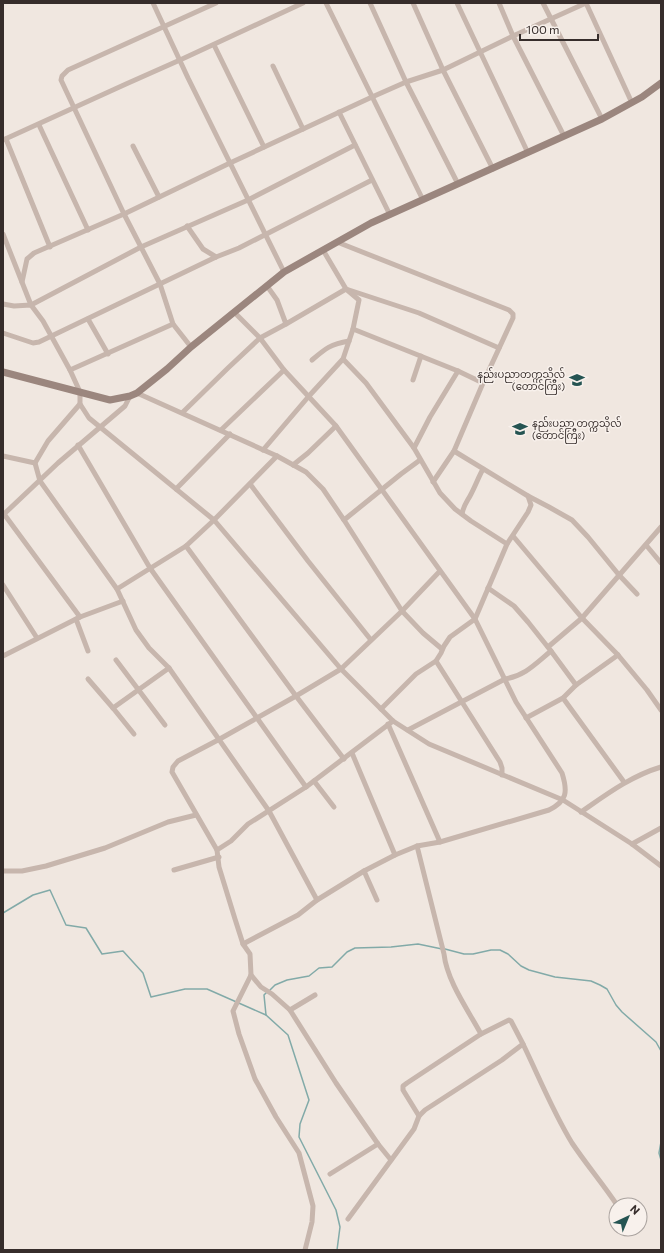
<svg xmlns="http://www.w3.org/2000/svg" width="664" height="1253" viewBox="0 0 664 1253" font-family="Commissioner,'Noto Sans Myanmar',sans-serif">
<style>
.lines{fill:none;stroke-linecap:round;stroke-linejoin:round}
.stream{stroke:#82aaa8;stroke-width:1.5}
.street{stroke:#c7b6ad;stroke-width:5}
.secondary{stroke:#9b867e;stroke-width:7}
.labels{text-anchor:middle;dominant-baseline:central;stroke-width:3;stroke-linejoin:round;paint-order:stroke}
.poi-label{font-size:10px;fill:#362d2b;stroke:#f8f1ec;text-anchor:end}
</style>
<rect width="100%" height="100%" fill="#f0e7e0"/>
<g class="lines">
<!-- stream -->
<g class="stream">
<polyline points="3,913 33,895 50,890 66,925 86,928 102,954 123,951 143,973 151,997 185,989 207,989 266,1015 288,1035 309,1100 300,1124 299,1137 336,1210 340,1227 337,1250"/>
<polyline points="445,949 464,954 473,954 491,950 500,950 508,954 521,966 529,970 555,977 591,981 600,985 607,989 616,1005 622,1012 656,1042 661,1051"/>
<polyline points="270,990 275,985 287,980 309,976 319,968 332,967 347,952 355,948 391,947 418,944 442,949"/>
<polyline points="266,1015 264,995 267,992"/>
<polyline points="661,1142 659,1153 661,1160"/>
</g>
<!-- street -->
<g class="street">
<polyline points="153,3 188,78 284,272"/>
<polyline points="326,3 423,200"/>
<polyline points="370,3 406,82 458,184"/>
<polyline points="413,3 443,70 493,169"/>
<polyline points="457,3 528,153"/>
<polyline points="499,3 513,36 564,136"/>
<polyline points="543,3 602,119"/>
<polyline points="586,3 632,103"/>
<polyline points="214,45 264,147"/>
<polyline points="273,66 303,129"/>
<polyline points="339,112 390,215"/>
<polyline points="39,125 88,230"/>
<polyline points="6,139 50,247"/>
<polyline points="3,140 126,84 180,60 303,3"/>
<polyline points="133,146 159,197"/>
<polyline points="187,226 203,249 216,257"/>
<polyline points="3,234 31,305 141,247 248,200 355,145"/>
<polyline points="337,242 509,310 513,314 513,318 483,383"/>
<polyline points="22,282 27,259 34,253 124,214 230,163 372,97 406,82 443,70 513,36 586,3"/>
<polyline points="267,286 277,300 286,324 346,289 419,313 499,348"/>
<polyline points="3,304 14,306 31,305 43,321 70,370 80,392 80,404 89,418 214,520 341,669 393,721 429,744 563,800 632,844 661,866"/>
<path d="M234 312 260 338 284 370 336 426 475 619 516 702 562 773C568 792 567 801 549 810L440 842 417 846 395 855 352 753"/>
<polyline points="88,319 108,354"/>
<polyline points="353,329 458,371 483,383 454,451 433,482"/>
<polyline points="3,333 33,343 39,342 216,257 239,248 372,180"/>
<polyline points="191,347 173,324 160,284 124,214 61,80 62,76 68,70 216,3"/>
<polyline points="343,359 366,383 414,448 440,493 455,509 471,521 507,544"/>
<path d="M312 360C326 348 331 344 349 341"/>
<polyline points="70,370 173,324"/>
<polyline points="413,380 421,356"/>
<polyline points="137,393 277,456 306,472 323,489 344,520 402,611 423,633 442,649"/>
<polyline points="183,412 228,368 260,338 286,324"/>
<polyline points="221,430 284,370"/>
<polyline points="78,445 150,568 257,718 306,787"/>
<polyline points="414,448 430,417 458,371"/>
<polyline points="263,450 309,396 343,359 353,329 359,300 346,289 323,250"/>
<polyline points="3,456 35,463 48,441 80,404"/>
<polyline points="35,463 40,481 117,589 136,630 149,648 169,668 269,811 317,900"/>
<polyline points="293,465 308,453 336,426"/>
<polyline points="250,484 308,561 371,640"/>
<polyline points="176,489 230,434"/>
<polyline points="528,496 549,507 572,520 588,537 619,575 637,594"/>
<polyline points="4,514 80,617"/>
<path d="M462 514C463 507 466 503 470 496 475 487 478 478 483 469"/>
<polyline points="3,515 58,463 125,406 130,396"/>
<polyline points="344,520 401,474 420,460"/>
<polyline points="513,536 582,618 618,655 647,690 661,710"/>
<polyline points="646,545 661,563"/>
<polyline points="186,546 296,696 344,759"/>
<polyline points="3,585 37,638"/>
<polyline points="488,588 514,606 528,622 551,651 576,685"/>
<polyline points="117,589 186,546 214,520 277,456"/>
<polyline points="76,619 88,651"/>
<polyline points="548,647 582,618 661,527"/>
<polyline points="3,656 80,617 123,601"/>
<polyline points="116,660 165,725"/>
<polyline points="436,661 500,762 502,768 502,775"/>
<polyline points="88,679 113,708 134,734"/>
<polyline points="563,698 624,782"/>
<polyline points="113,708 169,668"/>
<polyline points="381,709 416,674 436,661 441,653 444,646 450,637 475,619 507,544 528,512 531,505 528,496 454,451"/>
<polyline points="526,718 563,698 576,685 618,655"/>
<polyline points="388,724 440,842"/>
<path d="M408 730 505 679C526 675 535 664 551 651"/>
<polyline points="314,781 334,807"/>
<path d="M581 812C607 794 631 776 661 767"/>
<polyline points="632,844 661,828"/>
<path d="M417 846 444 954C447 981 468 1010 481 1034L407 1083 403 1086V1090L419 1116"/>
<polyline points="217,850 172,772 173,767 178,761 218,740 296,696 341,669 402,611 440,571"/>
<polyline points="174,870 219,857"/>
<polyline points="3,871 22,871 46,866 105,848 168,822 196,815"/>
<polyline points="364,871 395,855"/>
<polyline points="243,944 298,915 317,900 364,871 377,900"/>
<polyline points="251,975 261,987 272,994 290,1010 336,1083 378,1144 391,1160"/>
<polyline points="290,1010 315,995"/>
<path d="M523 1044C539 1077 553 1112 572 1143 586 1164 603 1184 617 1205"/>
<polyline points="330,1174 378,1144"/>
<polyline points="348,1219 414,1129 419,1116 425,1110 502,1060 523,1044 511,1021 509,1020 481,1034"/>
<polyline points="305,1250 312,1222 313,1206 299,1153 276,1117 255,1079 239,1034 233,1011 251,975 250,954 243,944 235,919 219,867 217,850 231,841 248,824 306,787 393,721"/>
</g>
<!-- secondary -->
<polyline class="secondary" points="3,372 110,400 130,396 137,393 167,369 191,347 284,272 371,223 602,119 642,97 661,83"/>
</g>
<!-- icons -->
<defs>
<g id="university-bare" transform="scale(1.2)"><path d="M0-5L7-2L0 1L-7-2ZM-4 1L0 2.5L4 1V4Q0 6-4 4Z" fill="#255452" stroke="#f8f1ec" stroke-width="2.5" paint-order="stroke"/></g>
</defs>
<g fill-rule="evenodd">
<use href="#university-bare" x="577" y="380"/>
<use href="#university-bare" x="520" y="429"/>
</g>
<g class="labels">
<!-- poi labels -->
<g class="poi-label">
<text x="565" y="374">နည်းပညာတက္ကသိုလ်<tspan x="565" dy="12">(တောင်ကြီး)</tspan></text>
<text x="532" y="423" text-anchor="start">နည်းပညာ တက္ကသိုလ်<tspan x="532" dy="12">(တောင်ကြီး)</tspan></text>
</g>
</g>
<!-- border -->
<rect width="664" height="1253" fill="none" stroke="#362d2b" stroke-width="8"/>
<!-- north arrow -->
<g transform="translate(628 1217) rotate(44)"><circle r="19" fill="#f8f1ec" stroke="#aaa39f"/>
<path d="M0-3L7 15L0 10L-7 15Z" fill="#255452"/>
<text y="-6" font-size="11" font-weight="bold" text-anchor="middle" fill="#362d2b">N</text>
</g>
<!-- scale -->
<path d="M520 34v6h78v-6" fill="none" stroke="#362d2b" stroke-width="2"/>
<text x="526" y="34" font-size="12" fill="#362d2b" stroke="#f8f1ec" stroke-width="3" paint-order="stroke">100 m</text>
</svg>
